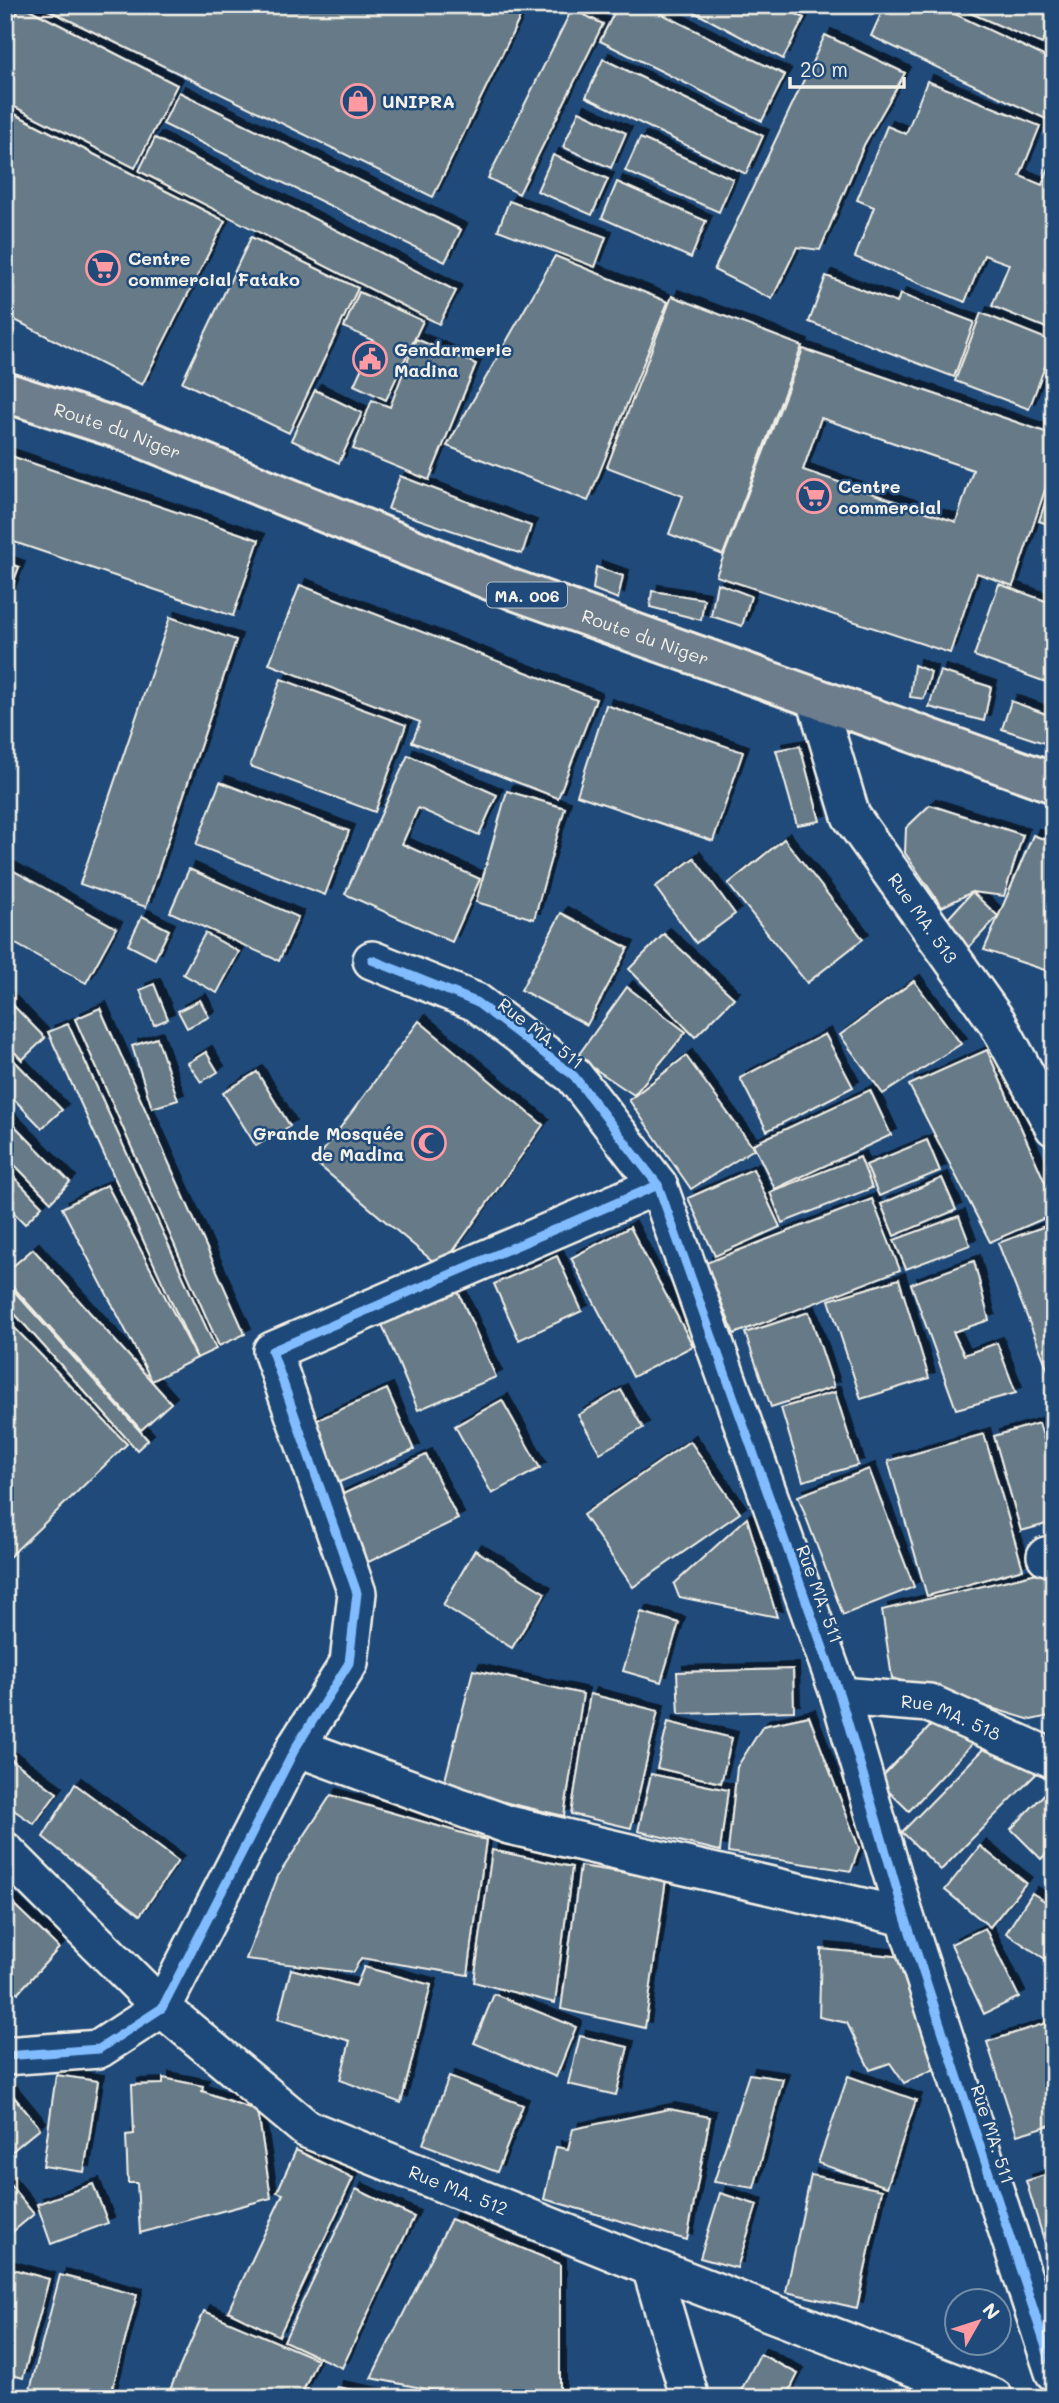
<svg xmlns="http://www.w3.org/2000/svg" width="1059" height="2403" viewBox="0 0 1059 2403" font-family="Mali,sans-serif">
<style>
.building{fill:#667a87;stroke:#f4f1e8;stroke-width:2;fill-rule:evenodd;filter:url(#shadow)}
.lines{fill:none;stroke-linecap:round;stroke-linejoin:round}
.minor-casing{stroke:#f4f1e8;stroke-width:42}
.primary-casing{stroke:#f4f1e8;stroke-width:44}
.minor{stroke:#1f4a7a;stroke-width:37}
.primary{stroke:#6d7d8c;stroke-width:38}
.cycleway-casing{stroke:#1f4a7a;stroke-width:13}
.cycleway{stroke:#80bcff;stroke-width:9}
.labels{text-anchor:middle;dominant-baseline:central;stroke-width:5;stroke-linejoin:round;paint-order:stroke}
.shield{fill:#1f4a7a;stroke:#b4bfc7;stroke-width:2}
.shield-label{font-size:16px;font-weight:bold;fill:#f4f1e8}
.poi-label{font-size:18px;font-weight:bold;fill:#f4f1e8;stroke:#1f4a7a;text-anchor:start}
.street-label{font-size:18px;fill:#f4f1e8;stroke:#1f4a7a}
</style>
<defs>
<filter id="shadow"><feDropShadow dx="6" dy="-6" stdDeviation="0" flood-color="#0009"/></filter>
</defs>
<rect width="100%" height="100%" fill="#1f4a7a"/>
<filter id="ink" filterUnits="userSpaceOnUse"><feTurbulence type="fractalNoise" baseFrequency=".0143" numOctaves="2"/><feDisplacementMap in="SourceGraphic" scale="14" xChannelSelector="R" yChannelSelector="G"/><feConvolveMatrix kernelMatrix="1 2 1 2 8 2 1 2 1" color-interpolation-filters="sRGB"/></filter>
<g filter="url(#ink)">
<!-- building -->
<g class="building">
<polygon points="21,5 177,85 135,168 5,102 5,36"/>
<polygon points="38,5 526,5 433,197"/>
<polygon points="618,5 644,5 785,75 762,121 600,41"/>
<polygon points="681,5 780,5 804,18 783,59"/>
<polygon points="885,5 936,5 1054,61 1054,114 1050,121 871,36"/>
<polygon points="952,5 1054,5 1054,17 1042,44"/>
<polygon points="572,9 603,24 519,194 488,178"/>
<polygon points="825,35 905,73 864,145 820,250 797,247 772,299 714,270"/>
<polygon points="603,59 763,136 746,174 586,97"/>
<polygon points="927,81 1040,126 1020,176 1042,185 1054,155 1054,323 1051,330 992,306 1009,264 984,255 965,302 855,257 874,207 857,200 887,126 906,134"/>
<polygon points="179,92 461,230 445,262 163,124"/>
<polygon points="5,109 225,221 142,385 5,315"/>
<polygon points="579,111 626,133 611,168 563,147"/>
<polygon points="155,138 456,291 439,324 139,171"/>
<polygon points="640,138 733,179 719,212 625,171"/>
<polygon points="553,155 608,179 592,215 537,191"/>
<polygon points="617,182 706,221 691,258 602,218"/>
<polygon points="509,201 606,237 595,267 498,230"/>
<polygon points="251,237 358,288 289,433 182,382"/>
<polygon points="555,256 668,302 588,501 447,446"/>
<polygon points="826,276 897,303 900,294 974,322 954,377 809,322"/>
<polygon points="359,292 423,321 386,400 354,385 374,341 344,327"/>
<polygon points="672,296 802,346 723,555 669,534 683,496 607,467"/>
<polygon points="981,313 1054,342 1029,409 955,381"/>
<polygon points="416,339 476,364 429,480 353,449 372,400 390,407"/>
<path d="M803 349 1054 435V463L1013 586 977 573 950 653 716 576ZM821 418 973 470 956 522 803 470Z"/>
<polygon points="315,390 362,413 339,463 291,440"/>
<polygon points="5,454 259,540 233,616 5,539"/>
<polygon points="400,476 531,526 522,554 388,509"/>
<polygon points="1054,476 1054,526 1039,521"/>
<polygon points="5,562 19,567 5,605"/>
<polygon points="596,567 623,576 618,599 593,589"/>
<polygon points="717,583 751,596 742,626 711,616"/>
<polygon points="999,584 1054,604 1054,685 974,656"/>
<polygon points="300,585 596,699 558,798 412,742 420,722 269,664"/>
<polygon points="652,591 704,599 701,620 650,607"/>
<polygon points="170,617 236,640 146,907 80,884"/>
<polygon points="914,665 931,672 924,699 910,697"/>
<polygon points="940,671 991,687 984,721 929,707"/>
<polygon points="281,679 406,725 375,812 250,766"/>
<polygon points="1011,701 1054,717 1050,745 1002,729"/>
<polygon points="606,705 743,752 713,841 577,795"/>
<polygon points="800,746 820,821 797,825 776,750"/>
<polygon points="408,755 497,795 479,835 418,808 402,844 480,879 452,942 345,894"/>
<polygon points="220,782 349,831 325,895 196,845"/>
<polygon points="507,791 565,808 534,919 476,902"/>
<polygon points="930,805 1023,835 1004,896 972,892 942,907 905,853 906,828"/>
<polygon points="1033,835 1054,843 1054,973 984,950"/>
<polygon points="784,839 863,939 807,983 728,884"/>
<polygon points="694,858 735,914 696,943 655,887"/>
<polygon points="5,866 116,928 86,983 5,938"/>
<polygon points="189,869 298,917 279,961 170,912"/>
<polygon points="972,892 998,916 968,948 943,924"/>
<polygon points="561,913 628,948 587,1025 521,990"/>
<polygon points="142,916 169,930 155,959 128,945"/>
<polygon points="205,933 239,952 217,993 183,974"/>
<polygon points="664,934 734,998 695,1037 629,969"/>
<polygon points="914,981 961,1044 883,1094 840,1035"/>
<polygon points="154,984 168,1019 154,1025 140,990"/>
<polygon points="627,987 686,1032 634,1095 577,1057"/>
<polygon points="5,997 45,1038 22,1060 5,1042"/>
<polygon points="200,1000 209,1017 187,1028 178,1011"/>
<polygon points="100,1008 245,1334 219,1346 75,1019"/>
<polygon points="419,1021 543,1125 441,1268 315,1162"/>
<polygon points="68,1024 216,1349 197,1358 48,1032"/>
<polygon points="825,1034 853,1087 767,1131 740,1078"/>
<polygon points="157,1038 178,1100 152,1108 132,1046"/>
<polygon points="987,1050 1054,1203 1054,1214 990,1242 909,1085"/>
<polygon points="5,1051 62,1110 42,1128 5,1090"/>
<polygon points="206,1052 218,1072 201,1082 188,1063"/>
<polygon points="686,1056 754,1149 691,1189 629,1100"/>
<polygon points="257,1072 290,1126 256,1146 223,1093"/>
<polygon points="870,1090 891,1135 775,1189 753,1144"/>
<polygon points="5,1116 70,1182 51,1202 5,1155"/>
<polygon points="927,1140 940,1171 879,1196 866,1165"/>
<polygon points="860,1157 872,1188 782,1223 770,1192"/>
<polygon points="5,1168 42,1206 25,1224 5,1204"/>
<polygon points="753,1169 780,1227 715,1256 688,1198"/>
<polygon points="942,1178 956,1210 894,1236 881,1204"/>
<polygon points="107,1185 197,1358 152,1381 62,1208"/>
<polygon points="872,1199 900,1270 734,1334 706,1263"/>
<polygon points="959,1216 970,1245 906,1269 894,1240"/>
<polygon points="1054,1223 1054,1379 1052,1380 998,1243"/>
<polygon points="630,1227 693,1346 633,1377 571,1258"/>
<polygon points="33,1249 171,1403 141,1430 5,1278 5,1273"/>
<polygon points="557,1256 582,1311 519,1340 494,1284"/>
<polygon points="974,1261 989,1320 953,1332 964,1355 997,1343 1016,1393 956,1409 911,1284"/>
<polygon points="899,1279 929,1378 861,1399 829,1300"/>
<polygon points="5,1281 148,1440 137,1450 5,1303"/>
<polygon points="456,1287 496,1377 418,1410 381,1322"/>
<polygon points="809,1312 834,1387 771,1407 745,1333"/>
<polygon points="5,1318 127,1444 5,1561"/>
<polygon points="387,1389 414,1450 333,1485 306,1425"/>
<polygon points="621,1390 643,1428 600,1453 578,1415"/>
<polygon points="835,1392 858,1465 803,1481 781,1408"/>
<polygon points="502,1400 540,1468 492,1494 455,1426"/>
<polygon points="1039,1423 1054,1473 1054,1522 1021,1531 994,1436"/>
<polygon points="984,1434 1023,1569 927,1596 888,1461"/>
<polygon points="690,1441 740,1513 633,1587 583,1515"/>
<polygon points="426,1455 458,1519 354,1569 326,1502"/>
<polygon points="869,1469 914,1587 843,1615 798,1496"/>
<polygon points="747,1518 777,1617 679,1597 674,1584"/>
<polygon points="475,1550 545,1593 512,1648 443,1605"/>
<polygon points="1054,1569 1054,1715 1031,1720 892,1678 882,1610"/>
<polygon points="641,1612 679,1623 661,1682 623,1671"/>
<polygon points="793,1669 794,1711 679,1714 677,1672"/>
<polygon points="473,1670 583,1694 564,1816 443,1788"/>
<polygon points="590,1694 658,1711 631,1828 571,1814"/>
<polygon points="942,1714 973,1743 909,1811 878,1781"/>
<polygon points="809,1716 859,1848 851,1871 728,1852 737,1767 763,1726"/>
<polygon points="668,1722 732,1738 721,1783 657,1768"/>
<polygon points="997,1735 1036,1774 941,1870 902,1832"/>
<polygon points="5,1755 57,1793 34,1824 5,1804"/>
<polygon points="651,1774 728,1790 720,1851 638,1831"/>
<polygon points="75,1784 178,1861 140,1915 43,1837"/>
<polygon points="1052,1786 1054,1788 1054,1846 1041,1859 1011,1829"/>
<polygon points="331,1795 486,1840 468,1975 361,1958 353,1972 246,1959 278,1876"/>
<polygon points="980,1846 1026,1883 990,1927 945,1890"/>
<polygon points="492,1850 572,1867 555,2003 474,1982"/>
<polygon points="580,1866 666,1879 645,2028 561,2009"/>
<polygon points="1032,1893 1054,1907 1054,1965 1006,1933"/>
<polygon points="5,1896 59,1948 18,1993 5,1980"/>
<polygon points="985,1928 1019,1997 984,2014 951,1944"/>
<polygon points="821,1949 904,1957 939,2067 904,2083 890,2063 870,2070 847,2023 819,2017"/>
<polygon points="364,1967 431,1985 401,2103 340,2080 350,2041 278,2019 291,1969 356,1986"/>
<polygon points="494,1994 576,2027 556,2077 474,2043"/>
<polygon points="1052,2021 1054,2124 1017,2135 987,2042"/>
<polygon points="580,2036 628,2047 616,2095 568,2084"/>
<polygon points="749,2074 783,2079 754,2188 714,2182"/>
<polygon points="56,2075 98,2081 84,2172 43,2166"/>
<polygon points="848,2076 916,2100 887,2187 818,2163"/>
<polygon points="449,2077 523,2105 497,2172 423,2144"/>
<polygon points="163,2078 203,2086 202,2091 258,2111 271,2198 140,2233 137,2183 128,2183 126,2135 134,2134 132,2085 163,2084"/>
<polygon points="5,2086 40,2128 5,2157"/>
<polygon points="669,2109 710,2117 687,2240 544,2199 556,2147 568,2149 573,2129"/>
<polygon points="296,2150 353,2178 279,2336 228,2311 283,2194 277,2192"/>
<polygon points="1054,2172 1054,2273 1026,2181"/>
<polygon points="811,2175 882,2190 857,2308 786,2292"/>
<polygon points="5,2179 34,2214 5,2238"/>
<polygon points="93,2184 108,2223 51,2244 37,2204"/>
<polygon points="356,2189 414,2217 342,2368 284,2341"/>
<polygon points="720,2193 757,2205 737,2268 700,2258"/>
<polygon points="451,2219 560,2264 560,2398 472,2398 371,2378"/>
<polygon points="5,2267 49,2279 23,2378 5,2373"/>
<polygon points="60,2275 137,2295 110,2398 59,2398 30,2390"/>
<polygon points="204,2311 317,2359 300,2398 183,2398 169,2392"/>
<polygon points="760,2354 798,2374 786,2398 737,2398"/>
<polygon points="337,2387 394,2398 335,2398"/>
</g>
<g class="lines">
<!-- minor casing -->
<g class="minor-casing">
<g id="minor">
<path id="s1" d="M816 699 851 816 997 1022 1054 1127"/>
<polyline points="372,960 476,1002 574,1076 658,1185 840,1696 905,1917 1054,2372"/>
<polyline points="1046,1556 1054,1554"/>
<path id="s2" d="M840 1696 929 1703 1054 1759"/>
<polyline points="296,1747 509,1825 905,1917"/>
<path id="s3" d="M5 1851 162 2008 307 2129 651 2267 994 2398"/>
<polyline points="5,2056 99,2049 162,2008 296,1747 349,1663 357,1593 272,1351 658,1185"/>
<polyline points="651,2267 690,2398"/>
</g>
</g>
<!-- primary casing -->
<g class="primary-casing">
<g id="primary">
<path id="s4" d="M5 392 120 429 514 590 1054 783"/>
</g>
</g>
<!-- minor -->
<use href="#minor" class="minor"/>
<!-- primary -->
<use href="#primary" class="primary"/>
<!-- cycleway casing -->
<g class="cycleway-casing">
<g id="cycleway">
<polyline points="372,960 476,1002 574,1076 658,1185 840,1696 905,1917 1054,2372"/>
<polyline points="5,2056 99,2049 162,2008 296,1747 349,1663 357,1593 272,1351 658,1185"/>
</g>
</g>
<!-- cycleway -->
<use href="#cycleway" class="cycleway"/>
</g>
</g>
<!-- icons -->
<defs>
<g id="shop-ring" transform="scale(1.75)"><circle r="9.5" fill="#1f4a7a" stroke="#ff9aa2" stroke-width="1.5"/><path d="M-5-2.5h2.3a2.7 3.5 0 0 1 5.4 0H5L5.5 6h-11ZM-1.5-2.5h3a1.5 2.3 0 0 0-3 0Z" fill="#ff9aa2"/></g>
<g id="supermarket-ring" transform="scale(1.75)"><circle r="9.5" fill="#1f4a7a" stroke="#ff9aa2" stroke-width="1.5"/><path d="M-6-5.5h2.5l.6 2H6L4.5 2H-2.5L-4.4-4H-6ZM-1.5 3.2a1.3 1.3 0 1 0 .1 0ZM3 3.2a1.3 1.3 0 1 0 .1 0Z" fill="#ff9aa2"/></g>
<g id="civic-ring" transform="scale(1.75)"><circle r="9.5" fill="#1f4a7a" stroke="#ff9aa2" stroke-width="1.5"/><path d="M-.6-6.5H3V-4.5H.6V-3L4-1V1h2V6H-6V1h2V-1L-.6-3ZM-1.2 2.5V6h2.4V2.5Z" fill="#ff9aa2"/></g>
<g id="mosque-ring" transform="scale(1.75)"><circle r="9.5" fill="#1f4a7a" stroke="#ff9aa2" stroke-width="1.5"/><path d="M3.5-4.9A6 6 0 1 0 3.5 4.9A5 5 0 1 1 3.5-4.9Z" fill="#ff9aa2"/></g>
</defs>
<g fill-rule="evenodd">
<use href="#shop-ring" x="358" y="101"/>
<use href="#supermarket-ring" x="103" y="268"/>
<use href="#civic-ring" x="370" y="359"/>
<use href="#supermarket-ring" x="814" y="496"/>
<use href="#mosque-ring" x="429" y="1143"/>
</g>
<g class="labels">
<!-- shield labels -->
<rect class="shield" x="487" y="582.5" width="80" height="25" rx="5"/>
<g class="shield-label">
<text x="527" y="595">MA. 006</text>
</g>
<!-- poi labels -->
<g class="poi-label">
<text x="382" y="101">UNIPRA</text>
<text x="128" y="258">Centre<tspan x="128" dy="21">commercial Fatako</tspan></text>
<text x="394" y="349">Gendarmerie<tspan x="394" dy="21">Madina</tspan></text>
<text x="838" y="486">Centre<tspan x="838" dy="21">commercial</tspan></text>
<text x="404" y="1133" text-anchor="end">Grande Mosquée<tspan x="404" dy="21">de Madina</tspan></text>
</g>
<!-- street labels -->
<g class="street-label">
<text stroke="none"><textPath href="#s4" startOffset="119">Route du Niger</textPath></text>
<text stroke="none"><textPath href="#s4" startOffset="686">Route du Niger</textPath></text>
<text stroke="none"><textPath href="#s1" startOffset="247">Rue MA. 513</textPath></text>
<text transform="translate(541 1033) rotate(38)">Rue MA. 511</text>
<text transform="translate(820 1594) rotate(70)">Rue MA. 511</text>
<text stroke="none"><textPath href="#s2" startOffset="114">Rue MA. 518</textPath></text>
<text transform="translate(993 2134) rotate(72)">Rue MA. 511</text>
<text stroke="none"><textPath href="#s3" startOffset="574">Rue MA. 512</textPath></text>
</g>
</g>
<!-- margin -->
<rect width="1059" height="2403" fill="none" stroke="#1f4a7a" stroke-width="28"/>
<rect x="14" y="14" width="1031" height="2375" fill="none" stroke="#f4f1e8" stroke-width="2.5" filter="url(#ink)"/>
<!-- north arrow -->
<g transform="translate(978 2322) rotate(51)"><circle r="33" fill="#1f4a7a" stroke="#748da6" stroke-width="2"/>
<path d="M0-5L12 26L0 18L-12 26Z" fill="#ff9aa2"/>
<text y="-10" font-size="19" font-weight="bold" text-anchor="middle" fill="#f4f1e8">N</text>
</g>
<!-- scale -->
<path d="M790 77v10h114v-10" fill="none" stroke="#f4f1e8" stroke-width="3.5"/>
<text x="800" y="77" font-size="21" fill="#f4f1e8" stroke="#1f4a7a" stroke-width="5" paint-order="stroke">20 m</text>
</svg>
